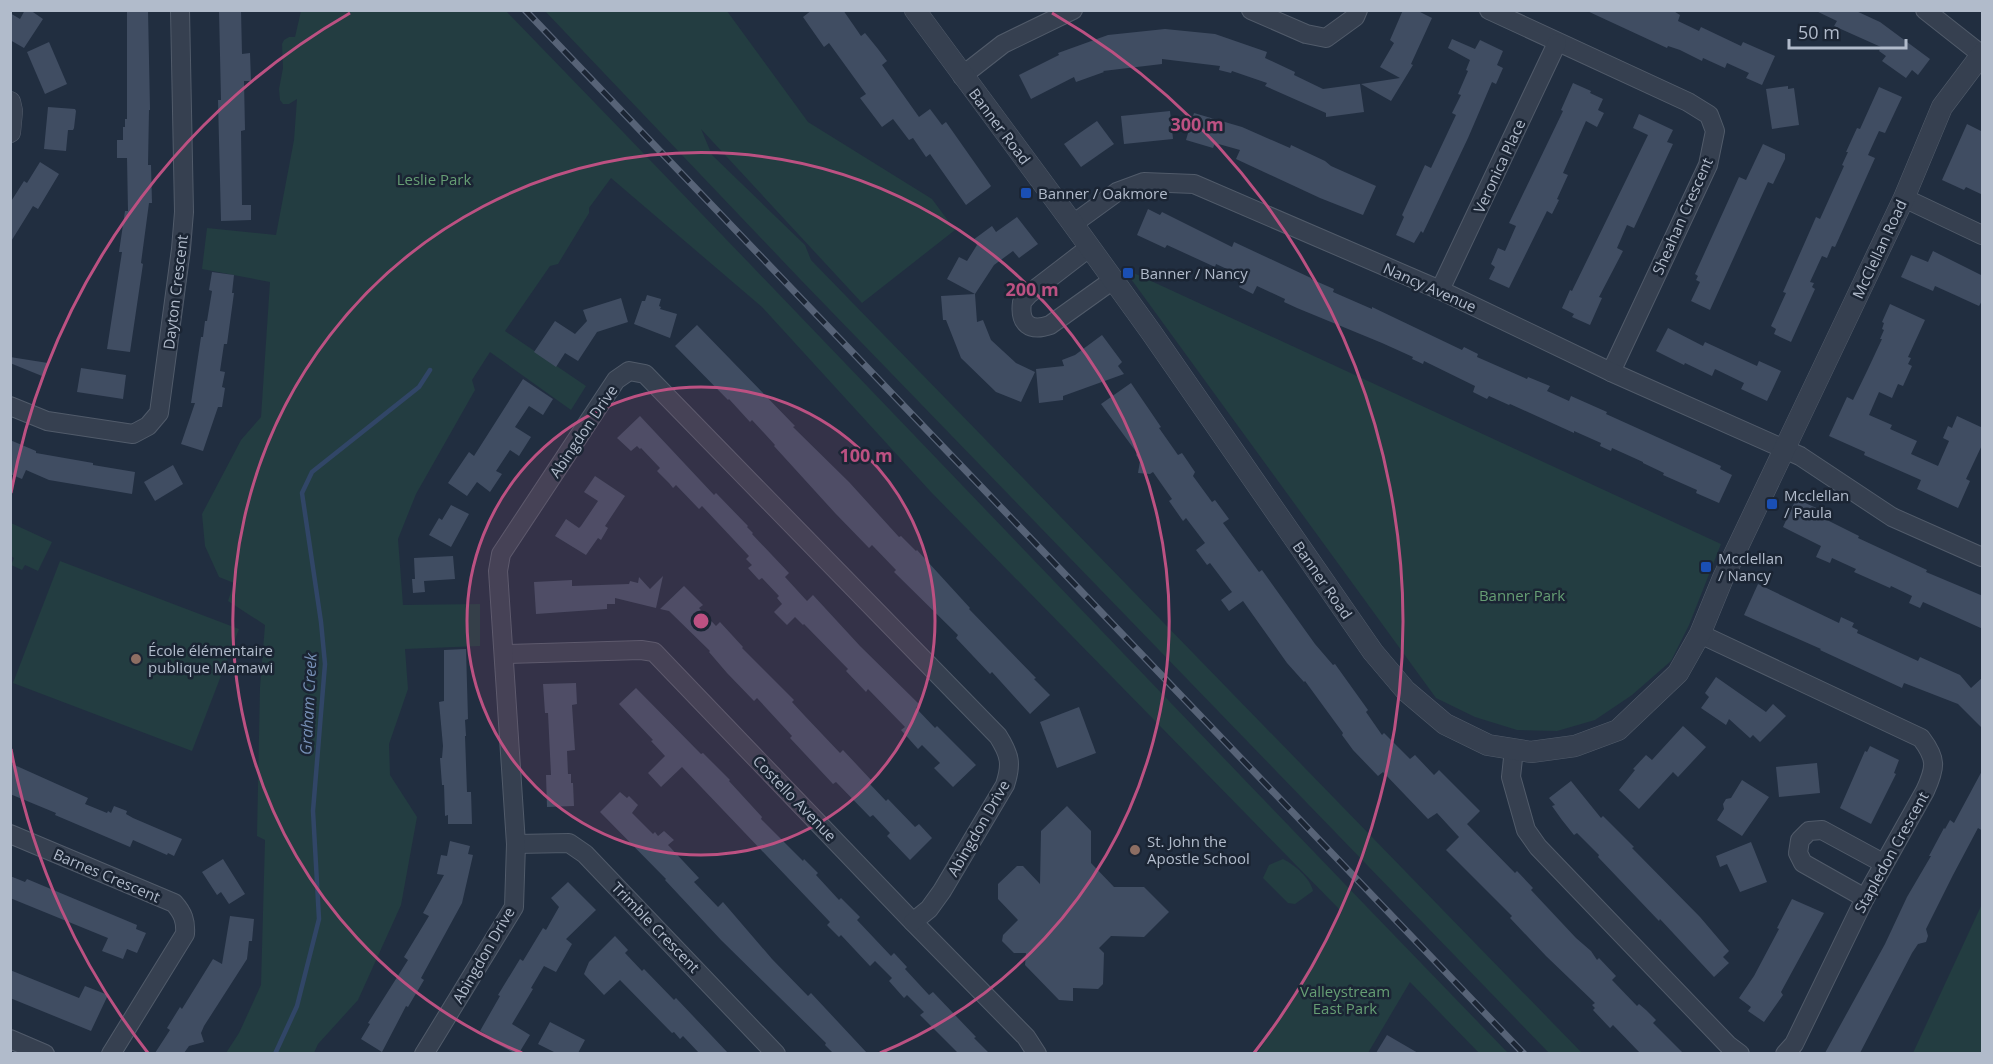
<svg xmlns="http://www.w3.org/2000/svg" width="1993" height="1064" viewBox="0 0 1993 1064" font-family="'Open Sans',sans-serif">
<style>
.green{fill:#233d41}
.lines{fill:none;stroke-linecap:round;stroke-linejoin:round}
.stream{stroke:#314667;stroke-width:4.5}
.building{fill:#404d62}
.minor-casing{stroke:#515b6a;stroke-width:20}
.tertiary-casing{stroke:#515b6a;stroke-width:22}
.minor{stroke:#364050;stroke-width:18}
.tertiary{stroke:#364050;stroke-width:21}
.rail-casing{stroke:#576377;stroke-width:7}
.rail{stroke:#1b2534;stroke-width:4.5;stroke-dasharray:14;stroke-linecap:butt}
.ring{fill:none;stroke:#bc5182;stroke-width:3}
.transit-dot{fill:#1a4fb4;stroke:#1b2534;stroke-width:2}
.education-dot{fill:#8d6e63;stroke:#1b2534;stroke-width:2}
.labels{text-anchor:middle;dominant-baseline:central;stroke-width:5;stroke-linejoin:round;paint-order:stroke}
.street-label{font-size:15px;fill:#b1bbcb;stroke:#1b2534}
.park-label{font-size:15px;fill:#669e74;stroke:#1b2534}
.poi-label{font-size:15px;fill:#b1bbcb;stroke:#1b2534;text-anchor:start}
.water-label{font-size:16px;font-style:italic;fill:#768fb5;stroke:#1b2534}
.centre{fill:#bc5182;stroke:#1b2534;stroke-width:3}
.ring-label{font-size:18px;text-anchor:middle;font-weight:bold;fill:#bc5182;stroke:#1b2534;stroke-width:5;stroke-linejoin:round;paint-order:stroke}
</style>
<rect width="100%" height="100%" fill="#212e40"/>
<!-- green -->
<g class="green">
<path d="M301 11H506C841 357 1173 707 1508 1053H1479L1410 982 1368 1053H1258L1342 912 931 492 762 307 611 178 589 208V213L558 264 550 266 505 331 586 386 571 410 490 352 472 380 475 390 416 494 398 539 403 605 480 604V646L405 649 408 689 389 744 390 775 417 817 401 905 358 1000 318 1044 314 1053H226L239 1033 261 985 265 840 257 836 260 687 265 625 228 601 234 583 219 577 205 546 202 514 241 440 261 417 270 282 202 269 207 228 276 235 294 140 297 99 289 104H283L280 100 279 89 283 68 282 44 284 40 289 37H295Z"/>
<polygon points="545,11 727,11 808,122 932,199 955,230 862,303 701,129 712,155 805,245 811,260 1582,1053 1549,1053 800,279"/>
<polygon points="1123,268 1721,544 1689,625 1671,661 1632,695 1595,720 1557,731 1517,730 1475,717 1436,698"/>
<polygon points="11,523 52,542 38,571 25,565 22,570 11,565 14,558 11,556"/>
<polygon points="60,561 239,629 192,751 13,683"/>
<path d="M1283 859C1295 865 1310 878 1313 891L1295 904 1288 903 1263 878 1269 865Z"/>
<polygon points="1982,904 1982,1053 1913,1053"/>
</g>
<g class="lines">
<!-- stream -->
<polyline class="stream" points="275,1054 297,1006 319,919 313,811 325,664 321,622 302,493 312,472 419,387 430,370"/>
</g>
<!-- building -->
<g class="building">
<polygon points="25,10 30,10 43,19 24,48 10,40 10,13 20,19"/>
<polygon points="127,10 148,10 150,110 149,110 148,165 151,165 152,203 149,203 141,263 143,264 130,352 107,349 122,252 119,252 125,211 128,211 127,158 117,158 117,140 123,140 123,127 125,127 125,119 127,119"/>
<polygon points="219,10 241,10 242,54 250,53 251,81 244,81 245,130 241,131 242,205 251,205 251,220 221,221 218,100 221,100"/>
<polygon points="812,10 843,10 861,36 865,33 878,49 887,61 882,65 919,117 930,109 942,125 946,122 991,186 989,188 966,205 930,154 926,157 913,138 909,140 893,119 882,127 860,98 866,94 829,43 824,47 803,17"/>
<polygon points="1403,10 1416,10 1432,18 1411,64 1413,65 1391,101 1361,84 1400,78 1380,67 1394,43 1390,40"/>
<polygon points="1585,10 1672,10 1680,15 1678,21 1699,31 1701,27 1741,46 1743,42 1775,56 1762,85 1746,78 1749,73 1727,63 1725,68 1703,58 1702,61 1680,50 1668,46 1667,48"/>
<polygon points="1814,10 1854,10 1880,22 1930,59 1918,75 1912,70 1906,78 1882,61 1886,56 1879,51 1881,47 1834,26 1837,21"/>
<polygon points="1165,29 1215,34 1267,52 1265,58 1295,72 1294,75 1323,89 1360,84 1364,112 1326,117 1326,113 1265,86 1267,83 1232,71 1231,73 1219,70 1220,66 1162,59 1162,64 1103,71 1104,72 1076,82 1074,77 1031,99 1019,75 1059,55 1058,53 1108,35"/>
<polygon points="1452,39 1475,49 1480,40 1503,51 1497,65 1503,68 1496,84 1492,82 1468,138 1423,233 1421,231 1414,243 1396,235 1404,217 1402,215 1425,165 1431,168 1456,115 1452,113 1461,95 1458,94 1468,71 1466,70 1470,60 1448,48"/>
<polygon points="49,42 67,84 45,94 27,52"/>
<polygon points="1573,83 1591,91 1590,93 1603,99 1598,110 1604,113 1597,127 1586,121 1563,173 1568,175 1557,199 1559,200 1552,214 1547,211 1509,288 1489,279 1495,267 1491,264 1498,248 1505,251 1516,226 1509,223 1563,111 1561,110"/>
<polygon points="1788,86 1788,89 1794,88 1799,125 1772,129 1766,89"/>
<polygon points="1879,87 1902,97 1885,133 1879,131 1868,155 1875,158 1835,247 1832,246 1827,258 1822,256 1810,282 1814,283 1812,287 1815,289 1791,342 1774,334 1776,329 1771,326 1786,293 1783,292 1809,233 1816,217 1820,219 1844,166 1842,165 1848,152 1846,152 1857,128 1860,129"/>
<polygon points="48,107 75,109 76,111 74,128 73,130 68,130 66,151 44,149"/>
<polygon points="1170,111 1173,139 1124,144 1121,116"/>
<polygon points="1194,113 1242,127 1290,148 1291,145 1325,161 1331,166 1376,186 1363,215 1320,198 1236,159 1240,150 1215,143 1213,148 1186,140"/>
<polygon points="1639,114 1673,130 1667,142 1673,144 1634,228 1627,225 1617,248 1623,251 1599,297 1602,298 1590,325 1572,317 1574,314 1562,308 1570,290 1572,291 1648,135 1633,128"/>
<polygon points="1097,121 1114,144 1081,167 1064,144"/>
<polygon points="1967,124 1983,132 1983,195 1966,187 1964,190 1942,180"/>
<polygon points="1763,144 1785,154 1785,159 1773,184 1768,182 1710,310 1691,301 1700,282 1696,280 1698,276 1695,274 1739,177 1746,180"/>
<polygon points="40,162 59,174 38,209 33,206 10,243 10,203 24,181 27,183"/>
<polygon points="1148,209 1160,215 1162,212 1232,247 1234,242 1311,278 1311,279 1334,289 1333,292 1372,309 1372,307 1462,350 1464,347 1478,354 1477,357 1527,379 1528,377 1550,386 1547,391 1569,401 1571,396 1607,412 1606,414 1721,466 1720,469 1732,475 1719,503 1696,493 1697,490 1663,475 1664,473 1643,463 1643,462 1612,448 1611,451 1600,446 1601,443 1574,431 1574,433 1510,404 1509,405 1489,396 1487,399 1473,392 1475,386 1424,361 1423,364 1412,359 1413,357 1382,343 1297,308 1284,302 1285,299 1257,286 1253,294 1239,287 1242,280 1240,279 1242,276 1216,264 1215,267 1167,245 1165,248 1137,235"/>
<polygon points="1017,217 1038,244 1019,258 1013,251 994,265 975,294 977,322 983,320 991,340 1016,363 1035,372 1021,402 996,392 961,358 946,320 943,320 941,296 975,294 947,279 959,257 967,261 977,245 973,240 992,226 996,232"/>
<polygon points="1933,251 1983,276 1983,299 1979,306 1935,286 1933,291 1901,277 1911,255 1928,262"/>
<polygon points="212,272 234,275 232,293 234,293 227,344 224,344 220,371 225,372 222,387 225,388 222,407 218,407 203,451 181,444 195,403 191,403 201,337 203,337 205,321 207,321 212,291 209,290"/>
<polygon points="647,295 661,299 659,306 661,307 660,309 677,314 670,338 634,324 642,301 645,301"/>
<polygon points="621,298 628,322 597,332 578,361 565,353 556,367 534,352 555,321 575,334 587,321 583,310"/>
<polygon points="1890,304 1925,320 1908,357 1911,358 1908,364 1912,366 1903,386 1898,384 1892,398 1879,392 1869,415 1892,425 1890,429 1917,441 1911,454 1938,466 1949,441 1943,438 1948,426 1952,428 1957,416 1983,428 1983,443 1966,479 1970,481 1958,508 1917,489 1921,480 1864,455 1865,452 1829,436 1847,397 1853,400 1868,369 1882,339 1880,339 1884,330 1882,329 1884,323 1882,322"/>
<polygon points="697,325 795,426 793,427 849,482 899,537 901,536 916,551 917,550 970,608 969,609 1036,678 1034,679 1050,695 1030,714 992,672 990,674 956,638 958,635 894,572 896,570 872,545 869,548 835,513 774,446 775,445 752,420 750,422 729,399 728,400 675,346"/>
<polygon points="1668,328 1703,346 1705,342 1757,366 1759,361 1781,371 1767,401 1741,389 1744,383 1715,369 1712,376 1685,363 1684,365 1656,351"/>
<polygon points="1102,335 1122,362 1118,366 1124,374 1063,396 1063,400 1039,403 1036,369 1064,366 1062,360 1075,355"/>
<polygon points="10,357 48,363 42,376 10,363"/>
<polygon points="81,368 126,375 123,399 77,392"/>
<polygon points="523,379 553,399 543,415 529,406 515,427 531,437 519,456 510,450 496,471 502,474 490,492 477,482 467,496 448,483 469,452 474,456"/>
<polygon points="1131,383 1161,427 1159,428 1178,455 1182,453 1195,472 1193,476 1212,502 1215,500 1229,519 1223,523 1259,572 1262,570 1315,644 1333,665 1335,664 1368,710 1366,712 1382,735 1384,733 1410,759 1415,755 1434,775 1439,770 1480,811 1467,824 1515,873 1517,871 1533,888 1531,890 1576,938 1591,951 1597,960 1599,958 1616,976 1612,980 1637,1006 1639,1004 1646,1010 1656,1020 1653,1023 1683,1053 1640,1053 1613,1025 1610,1028 1593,1010 1595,1008 1592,1005 1595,1003 1546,956 1510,918 1512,916 1446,850 1459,837 1437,813 1428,819 1383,772 1378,776 1353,750 1342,735 1343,733 1305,681 1304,682 1287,663 1243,601 1229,611 1221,600 1232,592 1210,563 1207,565 1196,550 1205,543 1186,518 1183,521 1169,501 1172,499 1153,472 1150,474 1138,473 1140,461 1136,455 1137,453 1101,404"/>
<polygon points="640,416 714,495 716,493 748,526 747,527 753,533 752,534 789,573 785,577 807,601 813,595 860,646 919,704 916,708 935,728 937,726 976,765 953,787 934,768 940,763 922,745 918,749 901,730 905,727 868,689 866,692 846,671 848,669 804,624 803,625 795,617 787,625 774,612 782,604 777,598 779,596 762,578 759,580 748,568 752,565 746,559 749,556 702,506 699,509 676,485 673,488 669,483 657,471 660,468 641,448 640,449 637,446 631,451 617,438"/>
<polygon points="10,440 36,451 36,453 93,463 93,465 135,472 132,494 49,480 26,470 22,479 10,474"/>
<polygon points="173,465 183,484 155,501 144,482"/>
<polygon points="595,476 625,496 605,526 608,528 601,540 598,538 586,555 555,536 566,519 579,528 581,526 598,501 584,492"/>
<polygon points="1796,499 1828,513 1825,519 1859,536 1858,538 1927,570 1926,572 1983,596 1983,629 1923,602 1920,608 1909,603 1912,596 1891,586 1890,588 1854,572 1856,569 1832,558 1830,563 1816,557 1821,546 1783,527"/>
<polygon points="451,505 469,514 451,547 429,535 439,518 442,520"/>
<polygon points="453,556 455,579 424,581 425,592 413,593 412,579 415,579 414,558"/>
<polygon points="663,576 656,608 615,598 615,604 607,604 607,609 536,614 534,582 572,580 572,586 629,584 630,581 638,583 639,577 650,589"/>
<polygon points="1758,584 1839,623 1841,617 1854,623 1852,627 1858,630 1857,633 1918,661 1920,657 1960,675 1971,688 1983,677 1983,729 1958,704 1904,683 1902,688 1820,650 1821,649 1744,615"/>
<polygon points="684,586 703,605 699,608 716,626 720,622 743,647 742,648 794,700 792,702 804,715 840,753 843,750 872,781 869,783 886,801 888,799 915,827 919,824 932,838 910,860 887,836 890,833 873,815 870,817 836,782 833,784 790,738 792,736 757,698 754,701 727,673 709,652 710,651 669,611 660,609"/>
<polygon points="466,649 468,719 465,720 466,736 465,736 467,792 471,792 472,824 448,824 448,815 445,816 444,785 442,785 440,758 442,758 443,746 439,702 444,701 444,650"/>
<polygon points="1716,677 1766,712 1773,704 1786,716 1760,742 1753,735 1750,738 1729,719 1726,725 1701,708 1709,697 1705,693"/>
<polygon points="576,683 577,704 572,705 575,750 567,751 568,774 571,774 571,783 573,783 574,806 547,807 546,775 551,775 548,713 545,713 543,684"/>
<polygon points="636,688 701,754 703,753 730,780 729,781 762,817 761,819 803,861 804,859 818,873 816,875 839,900 841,898 860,917 857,920 891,956 894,953 907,967 905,969 929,995 933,992 976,1037 974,1038 989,1053 958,1053 920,1015 924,1012 907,995 904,998 889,981 892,978 875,961 870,966 841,935 839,937 827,925 830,922 682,767 661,787 648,773 665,756 651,741 653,740 619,704"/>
<polygon points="1079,707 1096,753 1057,768 1040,722"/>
<polygon points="1683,726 1706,747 1678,777 1673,772 1639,809 1619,790 1635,770 1633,769 1646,755 1652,760"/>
<polygon points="1870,746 1899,760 1894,773 1896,774 1871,824 1840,808 1865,751 1867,752"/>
<polygon points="10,763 88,798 85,804 107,813 108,811 111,813 114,806 127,811 126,814 133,818 182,839 174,856 168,853 167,855 133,840 130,847 55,815 56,813 10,794"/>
<polygon points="1817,763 1820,793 1779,797 1776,767"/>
<polygon points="1983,769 1983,831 1978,828 1953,875 1926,929 1928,936 1926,942 1918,944 1912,953 1860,1053 1825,1053 1885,944 1907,897 1931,856 1929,856 1944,828 1945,829 1950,820 1954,823"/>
<polygon points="1742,780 1769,797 1742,836 1717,820 1724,809 1723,804 1726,799 1731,798"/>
<polygon points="1571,781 1601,818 1603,816 1634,847 1632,848 1700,917 1729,951 1723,957 1729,963 1714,977 1660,919 1659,921 1598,857 1599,855 1577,833 1574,835 1562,820 1552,806 1555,805 1549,798"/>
<polygon points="620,792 627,798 629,796 638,805 632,813 653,834 655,832 658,836 664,831 674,840 668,845 699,878 694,882 718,907 723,902 772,959 808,996 811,993 867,1053 833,1053 825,1045 826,1043 721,940 665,880 666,879 600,812"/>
<polygon points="1067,806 1091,831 1091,863 1114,887 1144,887 1169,912 1144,937 1111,936 1099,948 1104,953 1103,984 1098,989 1073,988 1073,1001 1059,1000 1025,965 1026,953 1014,953 1002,941 1003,935 1018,920 998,899 998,884 1017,866 1023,866 1040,884 1041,831"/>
<polygon points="450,841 470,846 468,854 473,855 462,903 421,978 424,980 408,1007 406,1006 382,1052 361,1039 370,1024 368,1023 408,960 404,957 429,916 423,913 444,875 437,874 441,855 447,856"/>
<polygon points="1751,842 1767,882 1740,892 1727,864 1720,867 1716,856"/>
<polygon points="223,859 245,894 229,904 221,892 217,895 202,872"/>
<polygon points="10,876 25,882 27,879 137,925 136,929 146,933 137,953 127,949 123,959 102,951 108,938 10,898"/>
<polygon points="568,882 596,910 566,939 572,944 556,972 544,966 531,988 533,989 512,1024 530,1035 519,1053 514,1053 492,1041 494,1039 480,1031 500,996 498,995 520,959 523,961 543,928 546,930 559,907 551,898"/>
<polygon points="1792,899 1824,913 1781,992 1783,995 1764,1022 1748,1011 1751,1007 1739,998 1754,976 1779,929 1777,928"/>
<polygon points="230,916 254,919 252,941 249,941 247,959 204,1026 201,1033 204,1042 189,1046 184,1053 155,1053 170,1030 167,1028 180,1007 182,1009 213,959 222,964"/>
<polygon points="615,936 628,950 625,953 642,971 644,969 674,1000 676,998 728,1053 699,1053 683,1036 680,1039 674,1032 672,1033 620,980 604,995 584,974 589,962"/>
<polygon points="10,970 79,998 85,986 108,995 91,1031 10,998"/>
<polygon points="550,1022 585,1040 578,1053 556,1053 538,1044"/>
<polygon points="1387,1035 1418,1053 1376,1053"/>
</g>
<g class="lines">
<!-- minor casing -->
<g class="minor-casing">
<g id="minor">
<polyline points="1251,10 1306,34 1326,38 1355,17 1358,10"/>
<polyline points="1489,10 1688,102 1709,115 1715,131 1708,165 1611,372"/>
<polyline points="1925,10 1982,55"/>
<polyline points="962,76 1003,44 1073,10"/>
<polyline points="1904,198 1982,235"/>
<polyline points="1073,224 1117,192 1144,182 1194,184 1440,290 1611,372 1800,456 1892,517 1982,557"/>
<path d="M1090 247 1029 294 1022 302C1019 324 1030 332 1050 325L1113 280"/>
<polyline points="1440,290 1557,43"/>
<polyline points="10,406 47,421 133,434 148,426 159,413 181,249 184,212 180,10"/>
<path d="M1700 634 1921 738C1937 759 1936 767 1925 791L1865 898 1794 1044 1785 1054"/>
<polyline points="505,654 641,650 654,652 913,922 1026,1037 1037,1054"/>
<polyline points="1514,749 1511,777 1526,830 1538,847 1728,1045 1740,1054"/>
<path d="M10 834 174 903C183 913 186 921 185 934L111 1054"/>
<polyline points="516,844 569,843 585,854 776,1054"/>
<polyline points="1865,898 1803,863 1798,853 1800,840 1809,831 1822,830 1883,863"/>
<polyline points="10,1039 45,1054"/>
<path d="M424 1054 514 907 516 844 498 571 501 554 616 380 629 371 645 374 998 736C1010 755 1012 764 1005 785L942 891 929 909 913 922"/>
</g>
</g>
<!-- tertiary casing -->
<g class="tertiary-casing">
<g id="tertiary">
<polyline points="915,10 1073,224 1151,332 1373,652 1406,691 1445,724 1488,745 1531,752 1575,746 1618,730 1678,673 1700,634 1723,578 1904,198 1942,107 1982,54"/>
<polyline points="10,102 12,111 10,132"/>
</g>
</g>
<!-- minor -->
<use href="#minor" class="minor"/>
<!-- tertiary -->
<use href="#tertiary" class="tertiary"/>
<!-- rail casing -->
<g class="rail-casing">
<polyline id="rail" points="525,10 1524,1054"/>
</g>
<!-- rail -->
<use href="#rail" class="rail"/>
</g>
<!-- distance rings -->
<circle cx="701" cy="621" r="234" fill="#bc5182" fill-opacity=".12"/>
<g class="ring">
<circle cx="701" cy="621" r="234"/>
<path d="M522 1053A468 468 0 1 1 880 1053"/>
<path d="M148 1053A702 702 0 0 1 11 749M11 493A702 702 0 0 1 350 13M1052 13A702 702 0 0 1 1254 1053"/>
</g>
<!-- markers -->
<g class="transit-dot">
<rect x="1020" y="187" width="12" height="12" rx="3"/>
<rect x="1122" y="267" width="12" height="12" rx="3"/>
<rect x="1766" y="498" width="12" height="12" rx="3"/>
<rect x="1700" y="561" width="12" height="12" rx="3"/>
</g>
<g class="education-dot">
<circle cx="136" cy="659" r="6"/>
<circle cx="1135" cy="850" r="6"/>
</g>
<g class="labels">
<!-- street labels -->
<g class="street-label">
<text transform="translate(1000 126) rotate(53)">Banner Road</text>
<text transform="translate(1499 166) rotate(-65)">Veronica Place</text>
<text transform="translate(1682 216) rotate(-66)">Sheahan Crescent</text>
<text transform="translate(1879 249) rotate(-65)">McClellan Road</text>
<text transform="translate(1430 287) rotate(24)">Nancy Avenue</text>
<text transform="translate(175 292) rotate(-83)">Dayton Crescent</text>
<text transform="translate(583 431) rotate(-56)">Abingdon Drive</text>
<text transform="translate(1323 580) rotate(55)">Banner Road</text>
<text transform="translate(795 798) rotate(46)">Costello Avenue</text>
<text transform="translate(978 828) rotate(-60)">Abingdon Drive</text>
<text transform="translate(1891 852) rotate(-61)">Stapledon Crescent</text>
<text transform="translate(107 875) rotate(23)">Barnes Crescent</text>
<text transform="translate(656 927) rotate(46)">Trimble Crescent</text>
<text transform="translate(483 955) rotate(-60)">Abingdon Drive</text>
</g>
<!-- park labels -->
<g class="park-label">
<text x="434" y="179">Leslie Park</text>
<text x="1522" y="595">Banner Park</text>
<text x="1345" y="991">Valleystream<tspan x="1345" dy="17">East Park</tspan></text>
</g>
<!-- poi labels -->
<g class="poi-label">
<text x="1038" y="193">Banner / Oakmore</text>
<text x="1140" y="273">Banner / Nancy</text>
<text x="1784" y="495">Mcclellan<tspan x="1784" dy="17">/ Paula</tspan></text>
<text x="1718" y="558">Mcclellan<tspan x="1718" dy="17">/ Nancy</tspan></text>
<text x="148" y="650">École élémentaire<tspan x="148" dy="17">publique Mamawi</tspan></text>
<text x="1147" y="841">St. John the<tspan x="1147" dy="17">Apostle School</tspan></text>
</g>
<!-- water labels -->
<g class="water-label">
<text transform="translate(308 704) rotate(-87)">Graham Creek</text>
</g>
</g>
<circle cx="701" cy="621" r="9" class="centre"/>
<g class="ring-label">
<text x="1197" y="131">300 m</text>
<text x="1032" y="296">200 m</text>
<text x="866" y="462">100 m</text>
</g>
<!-- border -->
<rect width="1993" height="1064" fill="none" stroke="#b1bbcb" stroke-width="24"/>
<!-- scale -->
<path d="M1789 39v9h117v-9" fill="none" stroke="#b1bbcb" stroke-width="3"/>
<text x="1798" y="39" font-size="18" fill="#b1bbcb" stroke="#1b2534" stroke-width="4.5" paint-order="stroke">50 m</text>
</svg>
